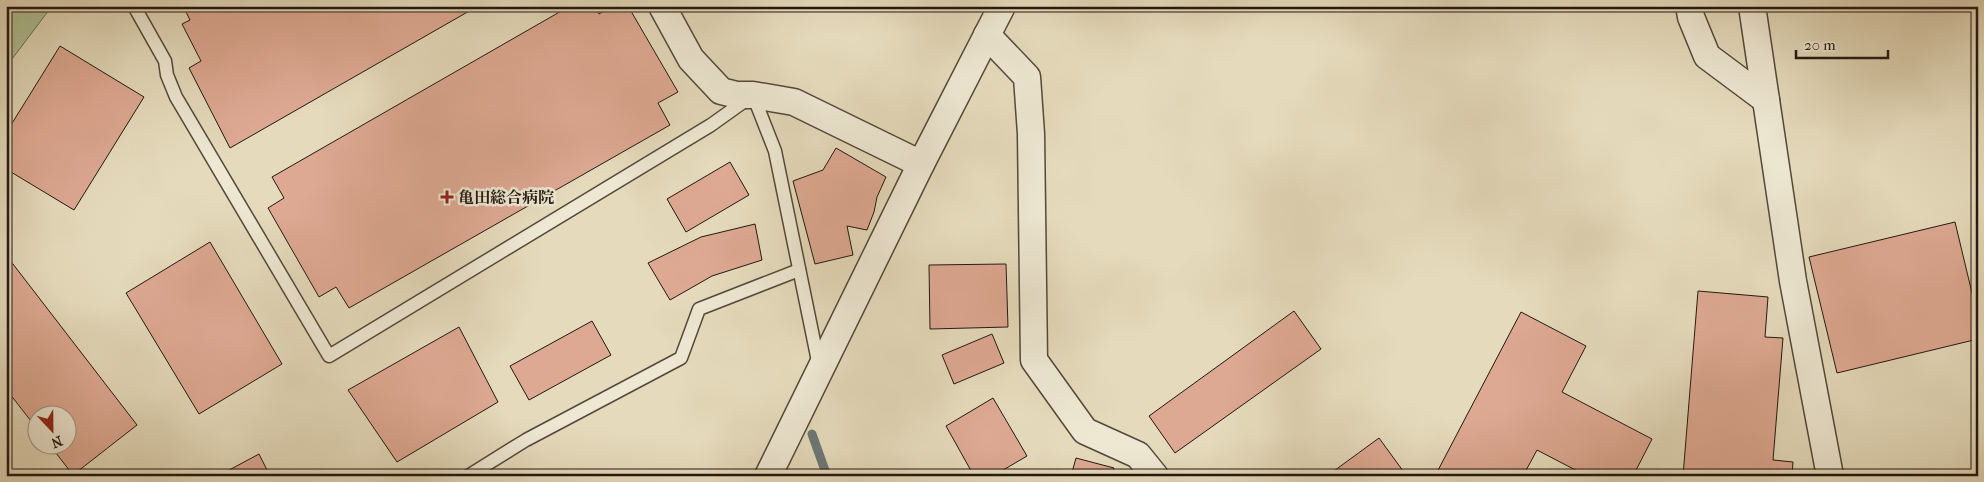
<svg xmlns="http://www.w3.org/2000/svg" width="1984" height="482" viewBox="0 0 1984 482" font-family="'IM FELL French Canon','Noto Serif JP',serif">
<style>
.green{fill:#afc196;stroke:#686c53}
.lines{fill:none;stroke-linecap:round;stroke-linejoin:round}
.stream{stroke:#6b7877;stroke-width:9}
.building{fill:#dea993;stroke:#221710}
.lane-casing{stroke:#53483b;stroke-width:15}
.street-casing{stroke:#53483b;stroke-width:29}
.lane{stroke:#eee8d3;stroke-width:12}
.street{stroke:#eee8d3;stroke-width:26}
.poi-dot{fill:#8f2418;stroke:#eee8d3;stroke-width:2}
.labels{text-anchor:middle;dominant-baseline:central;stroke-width:5;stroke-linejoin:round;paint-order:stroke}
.poi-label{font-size:16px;font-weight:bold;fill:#221710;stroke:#eee8d3;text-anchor:start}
</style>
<rect width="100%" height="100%" fill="#e5dbbc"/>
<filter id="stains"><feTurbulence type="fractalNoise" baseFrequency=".004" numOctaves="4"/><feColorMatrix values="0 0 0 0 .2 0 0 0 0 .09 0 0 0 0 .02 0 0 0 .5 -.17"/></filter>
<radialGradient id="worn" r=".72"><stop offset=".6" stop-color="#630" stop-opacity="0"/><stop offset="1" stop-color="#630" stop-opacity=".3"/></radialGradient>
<!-- green -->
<polygon class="green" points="6,6 52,6 6,67"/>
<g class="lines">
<!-- stream -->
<polyline class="stream" points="812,434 827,476"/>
</g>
<!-- building -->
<g class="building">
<polygon points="183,6 478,6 230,148 189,68 201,61 182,24 190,20"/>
<polygon points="570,6 595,6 599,14 612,6 628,6 678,92 658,103 670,125 349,308 336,287 319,297 268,208 284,198 272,177"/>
<polygon points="60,46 144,97 74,210 6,169 6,133"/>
<polygon points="836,148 886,177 877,197 874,212 867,230 847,226 853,255 815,264 793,181 823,170"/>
<polygon points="730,162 749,195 686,232 667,199"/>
<polygon points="1955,222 1978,318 1978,339 1837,373 1809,257"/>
<polygon points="755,224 762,260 712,276 670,300 648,263 701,237"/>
<polygon points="210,242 282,364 199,414 126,293"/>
<polygon points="6,255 137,425 73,475 49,444 68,444 68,414 38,414 38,430 6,389"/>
<polygon points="1006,264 1008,327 930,329 929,265"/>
<polygon points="1698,291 1768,297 1765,337 1783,338 1773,460 1793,462 1792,476 1683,476"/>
<polygon points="1294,311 1321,349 1175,453 1149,416"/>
<polygon points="1521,312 1586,346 1562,392 1652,439 1633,476 1587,476 1537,450 1523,476 1435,476"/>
<polygon points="592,321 611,355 529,400 510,366"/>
<polygon points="459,327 498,402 397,462 348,390"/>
<polygon points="992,334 1004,363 954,384 942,355"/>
<polygon points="993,398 1027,456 993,476 974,476 946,426"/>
<polygon points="1379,438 1406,475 1327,476"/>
<polygon points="259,454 270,476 218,476"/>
<polygon points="1076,458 1114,468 1112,476 1071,476"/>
</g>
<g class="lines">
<!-- lane casing -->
<g class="lane-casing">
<g id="lane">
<polyline points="134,6 165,61 167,75 176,97 329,356 711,125 753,95 775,151 819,366"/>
<polyline points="468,476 526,440 681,358 699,309 799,270"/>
</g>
</g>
<!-- street casing -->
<g class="street-casing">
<g id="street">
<polyline points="662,6 691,59 721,91 737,95 753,95 794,102 921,164"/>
<polyline points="1689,6 1691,17 1707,56 1766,100"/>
<polyline points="1752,6 1793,281 1830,476"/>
<polyline points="987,35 1027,77 1031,134 1034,360 1085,431 1138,455 1155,476"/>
<polyline points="768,476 921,164 1002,6"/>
</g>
</g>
<!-- lane -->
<use href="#lane" class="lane"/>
<!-- street -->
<use href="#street" class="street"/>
</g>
<!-- markers -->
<path class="poi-dot" d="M444.5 189.5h5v5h5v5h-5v5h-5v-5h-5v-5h5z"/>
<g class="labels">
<!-- poi labels -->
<g class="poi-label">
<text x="458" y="197">亀田総合病院</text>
</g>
</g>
<!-- margin -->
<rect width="1984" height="482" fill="none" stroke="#e5dbbc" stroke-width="25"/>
<rect x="8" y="8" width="1969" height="467" fill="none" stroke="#221710" stroke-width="2.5"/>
<rect x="12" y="12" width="1959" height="457" fill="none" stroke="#221710"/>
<!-- north arrow -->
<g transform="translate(52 430) rotate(158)"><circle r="24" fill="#eee8d3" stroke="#9c9485"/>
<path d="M0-4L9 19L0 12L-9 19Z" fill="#8f2418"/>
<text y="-8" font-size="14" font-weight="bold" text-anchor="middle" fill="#221710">N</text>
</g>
<!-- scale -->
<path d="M1796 50v8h92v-8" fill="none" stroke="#221710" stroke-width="2.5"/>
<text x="1804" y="50" font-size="15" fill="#221710" stroke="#eee8d3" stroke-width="4" paint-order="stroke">20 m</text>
<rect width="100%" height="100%" filter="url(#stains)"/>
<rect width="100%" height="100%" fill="url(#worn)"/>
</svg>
